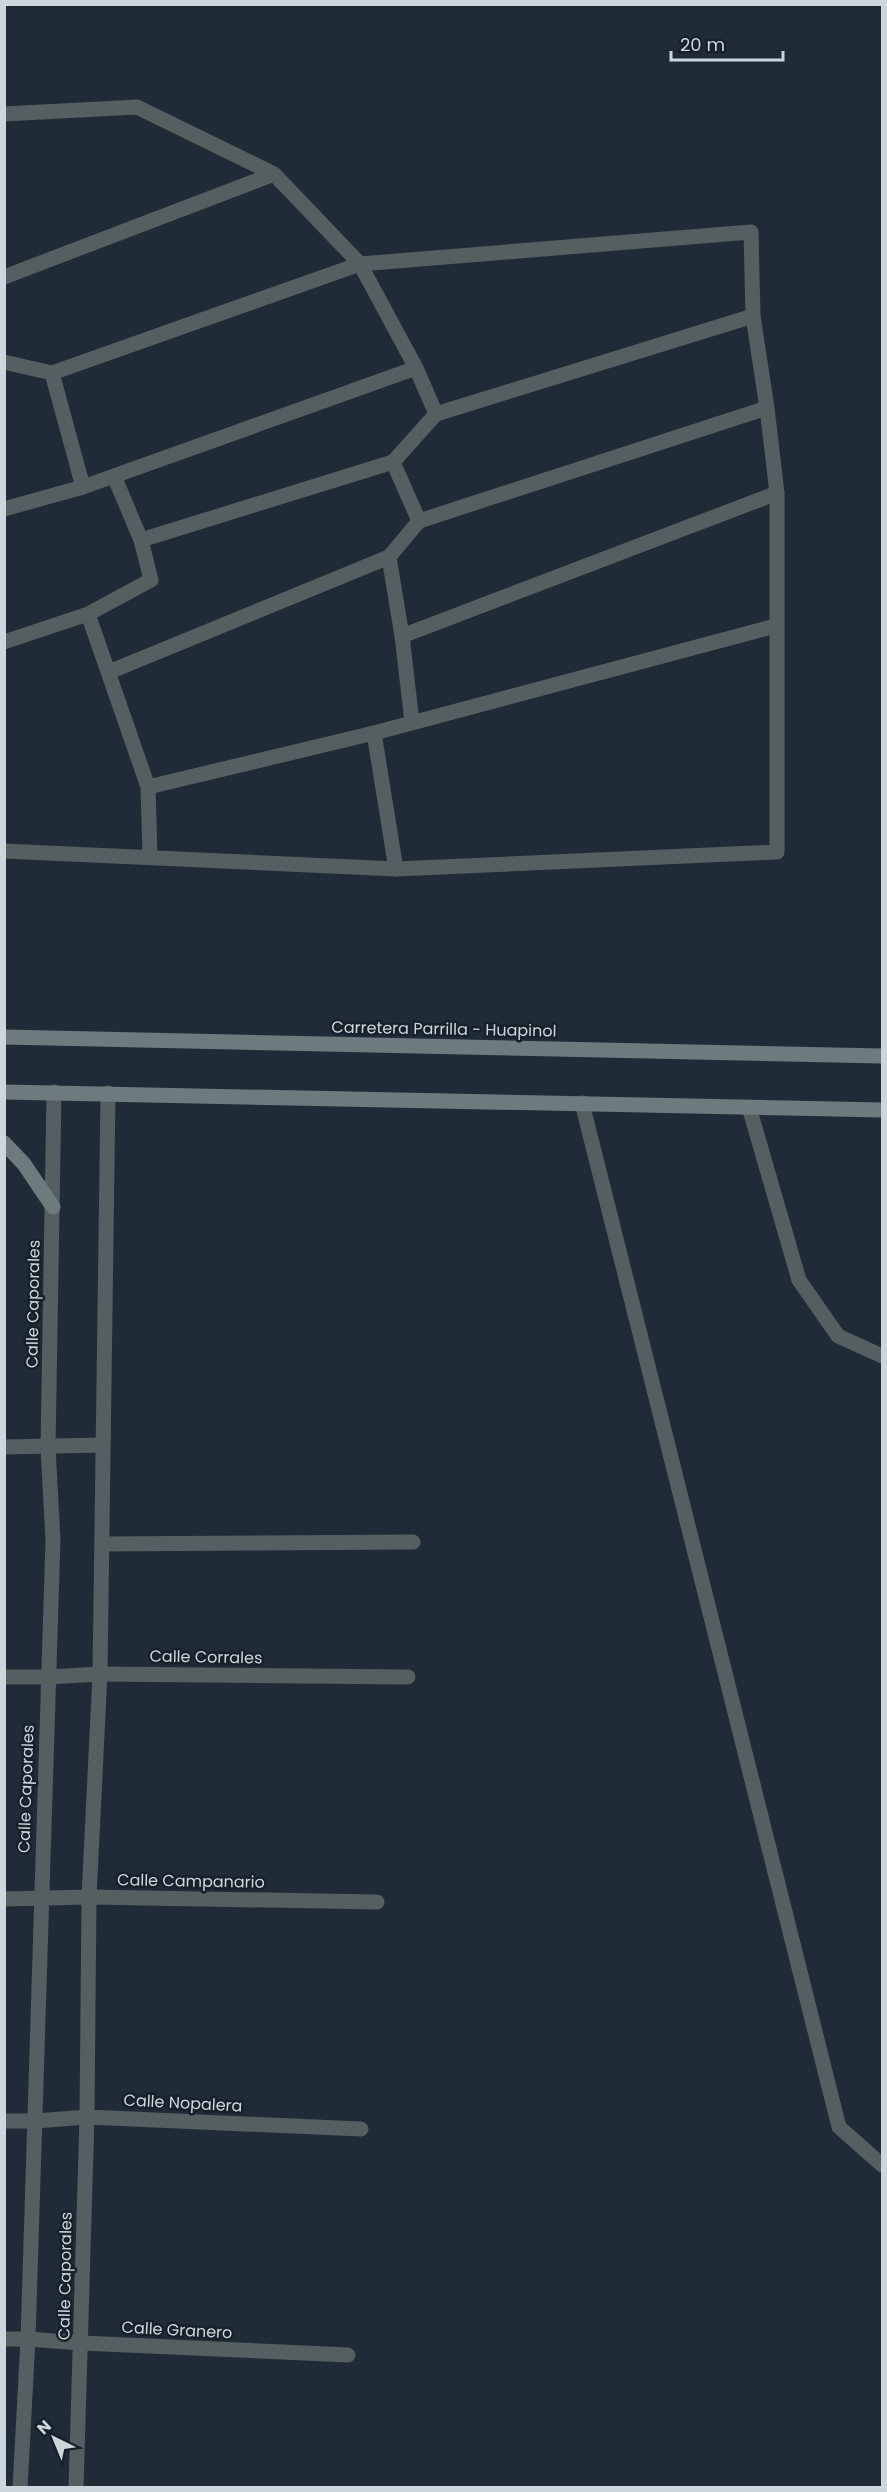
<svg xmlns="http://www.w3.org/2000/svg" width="887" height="2492" viewBox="0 0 887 2492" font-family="Poppins,sans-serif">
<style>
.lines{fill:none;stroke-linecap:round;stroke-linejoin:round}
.lane{stroke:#555e60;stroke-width:15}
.street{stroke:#555e60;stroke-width:15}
.secondary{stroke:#6d7b7f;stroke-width:15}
.labels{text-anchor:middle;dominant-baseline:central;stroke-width:5;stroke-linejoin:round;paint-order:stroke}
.street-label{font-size:16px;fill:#ced6dd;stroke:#16212b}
</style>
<rect width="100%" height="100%" fill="#1f2b36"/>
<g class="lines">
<!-- lane -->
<g class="lane">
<polyline points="582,1103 839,2127 882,2165"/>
<polyline points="749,1107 799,1280 838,1336 882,1356"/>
</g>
<!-- street -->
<g class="street">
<polyline points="4,114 137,107 274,174 360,264 416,368 436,414"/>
<polyline points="4,277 274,174"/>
<polyline points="4,362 52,373 360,264 751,232 753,316 767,408 777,493 777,852 396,869 4,851"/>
<polyline points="52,373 83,487"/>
<polyline points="393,462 419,521"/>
<polyline points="4,509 83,487 416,368"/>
<polyline points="141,540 393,462 436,414 753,316"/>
<polyline points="389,557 402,636 412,722"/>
<polyline points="88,614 148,787 150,856"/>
<polyline points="402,636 777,493"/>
<polyline points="4,642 88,614 151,580 141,540 114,476"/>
<polyline points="109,672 389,557 419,521 767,408"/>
<polyline points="374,733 396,869"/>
<polyline points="148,787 374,733 775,626"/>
<polyline points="4,1447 103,1445"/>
<polyline points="102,1544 413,1542"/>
<polyline points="4,1677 48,1677 100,1674 408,1677"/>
<polyline points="4,1899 89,1897 377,1902"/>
<polyline points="4,2121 35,2121 87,2117 361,2129"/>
<polyline points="4,2339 28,2339 81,2343 348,2355"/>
<polyline points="20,2488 28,2339 53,1540 48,1448 54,1092"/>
<polyline points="76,2488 87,2117 89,1897 100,1674 108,1093"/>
</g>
<!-- secondary -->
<g class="secondary">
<polyline points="4,1037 882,1056"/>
<polyline points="4,1092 882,1110"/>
<polyline points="4,1143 24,1164 53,1207"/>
</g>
</g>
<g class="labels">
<!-- street labels -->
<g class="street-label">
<text transform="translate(444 1029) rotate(1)">Carretera Parrilla - Huapinol</text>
<text transform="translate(33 1304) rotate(-89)">Calle Caporales</text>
<text transform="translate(206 1657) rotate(1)">Calle Corrales</text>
<text transform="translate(26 1789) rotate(-88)">Calle Caporales</text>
<text transform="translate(191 1881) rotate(1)">Calle Campanario</text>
<text transform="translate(183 2103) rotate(3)">Calle Nopalera</text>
<text transform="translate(65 2276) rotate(-89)">Calle Caporales</text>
<text transform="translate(177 2330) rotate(3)">Calle Granero</text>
</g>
</g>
<!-- border -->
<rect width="887" height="2492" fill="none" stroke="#ced6dd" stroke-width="12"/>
<!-- north arrow -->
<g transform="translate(54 2438) rotate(317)" stroke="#16212b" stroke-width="4.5" paint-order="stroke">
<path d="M0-4.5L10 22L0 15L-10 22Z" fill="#ced6dd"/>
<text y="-9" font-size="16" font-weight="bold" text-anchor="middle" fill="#ced6dd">N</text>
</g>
<!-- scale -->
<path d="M671 51v9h112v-9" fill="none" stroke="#ced6dd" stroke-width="3"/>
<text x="680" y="51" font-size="18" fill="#ced6dd" stroke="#16212b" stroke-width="4.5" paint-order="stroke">20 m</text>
</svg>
